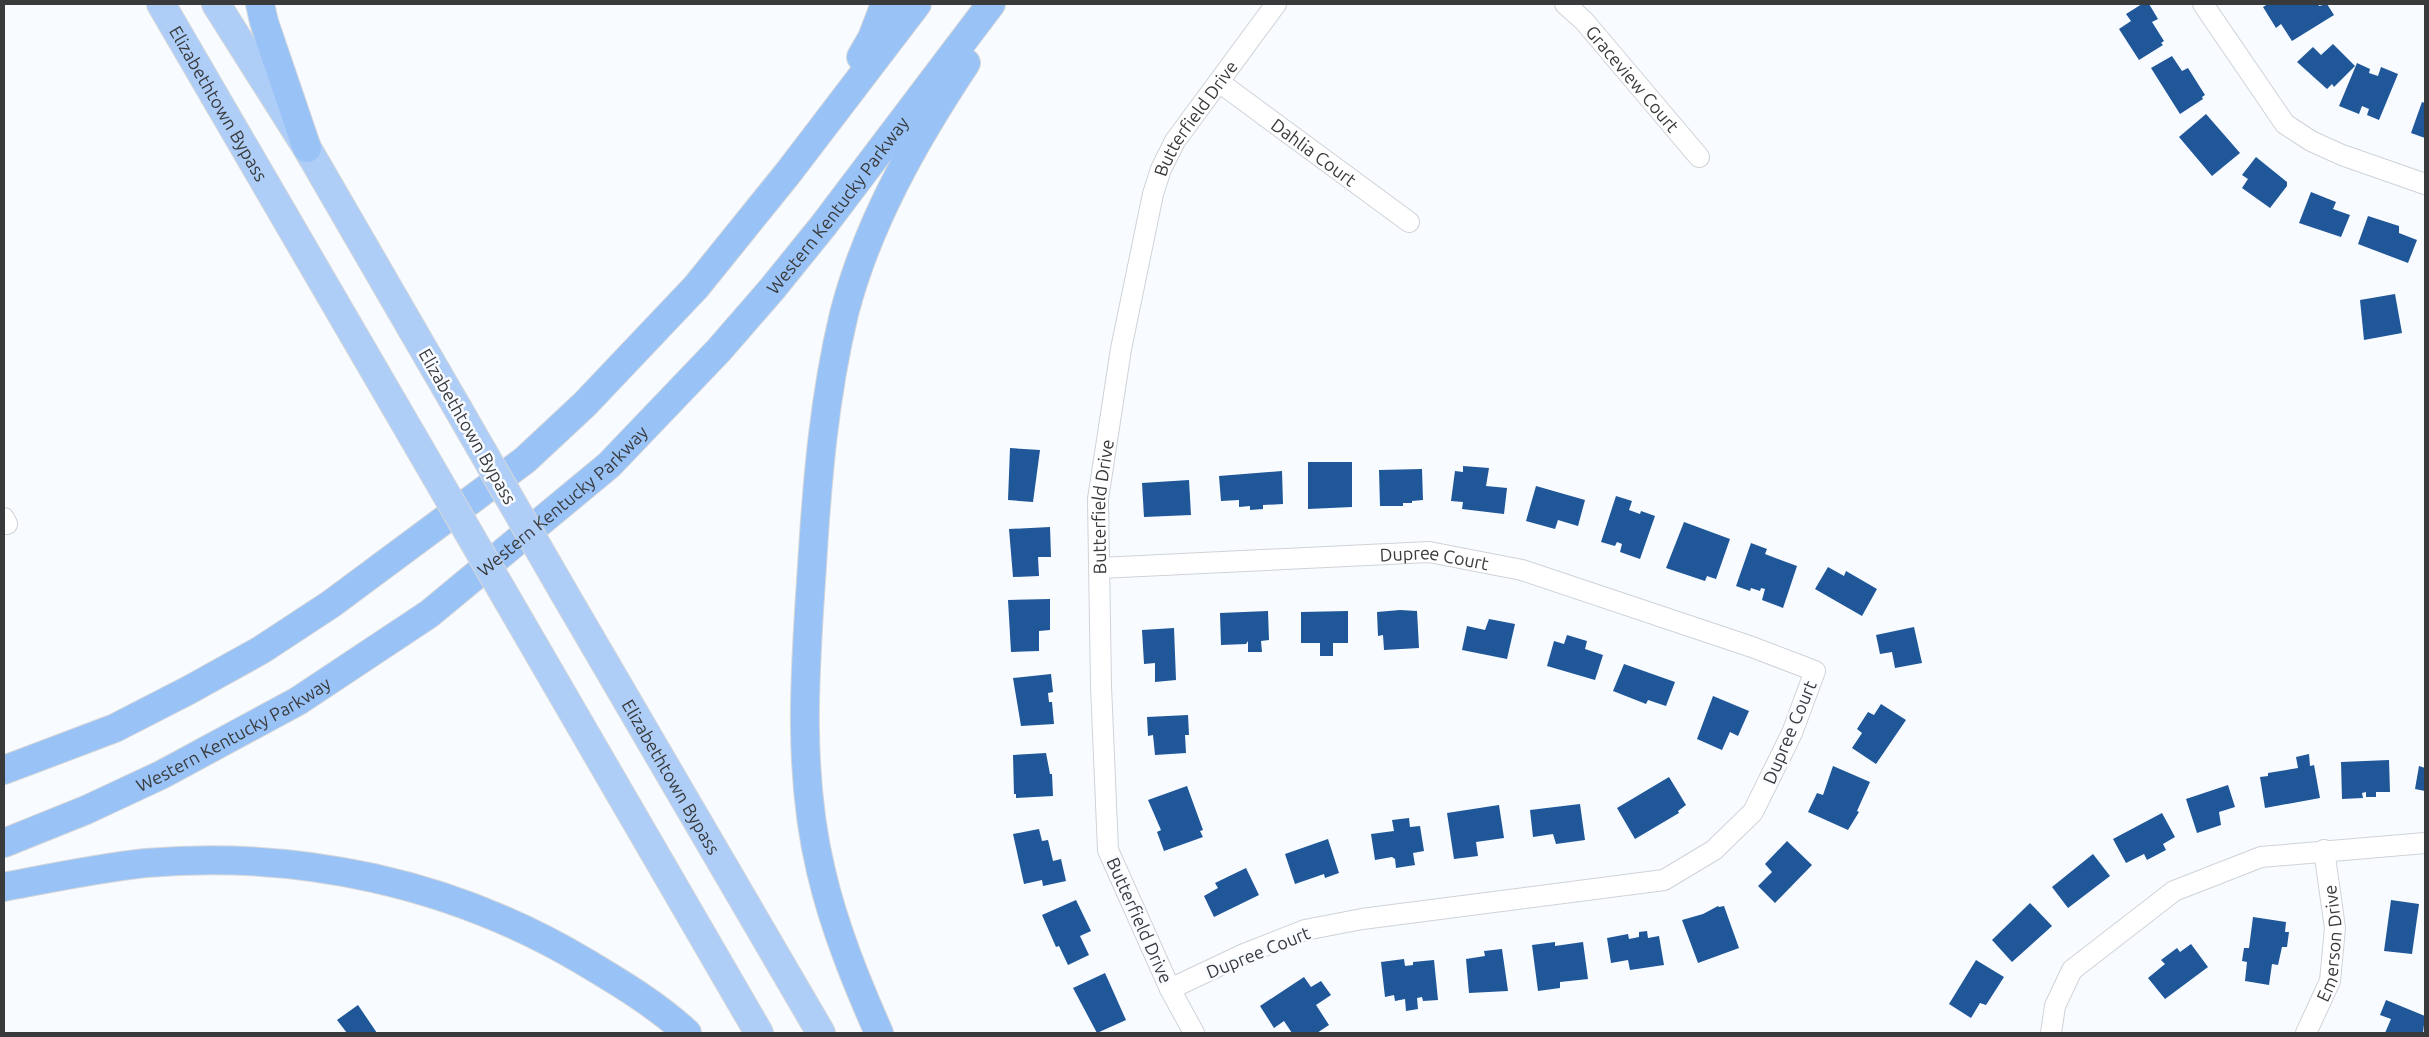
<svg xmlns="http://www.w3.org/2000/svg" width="2429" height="1037" viewBox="0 0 2429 1037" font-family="Ubuntu,sans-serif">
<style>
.building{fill:#1f5799}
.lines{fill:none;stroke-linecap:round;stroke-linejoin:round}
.minor-casing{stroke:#cfd3d7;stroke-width:22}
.trunk-casing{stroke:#d7d8d8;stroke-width:30}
.motorway-casing{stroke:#d7d8d8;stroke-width:30}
.minor{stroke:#fff;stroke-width:20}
.trunk{stroke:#aecef8;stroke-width:28}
.motorway{stroke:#99c2f6;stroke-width:28}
.trunk-bridge-casing{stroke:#d7d8d8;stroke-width:30;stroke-linecap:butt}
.trunk-bridge{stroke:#aecef8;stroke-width:28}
.labels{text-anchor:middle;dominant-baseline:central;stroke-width:5;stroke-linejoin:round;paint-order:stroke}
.street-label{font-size:18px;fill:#393a3c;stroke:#f8fbff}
</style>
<rect width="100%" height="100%" fill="#f8fbff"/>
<!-- building -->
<g class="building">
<polygon points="2142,4 2149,4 2158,19 2152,22 2164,41 2161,43 2163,45 2139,60 2119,29 2131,21 2126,14"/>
<polygon points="2268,4 2318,4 2319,6 2327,4 2334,15 2292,41 2281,24 2276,28 2263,7"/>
<polygon points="2333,44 2355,66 2334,87 2332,84 2327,89 2297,62 2313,47 2321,55"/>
<polygon points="2172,56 2182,71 2188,68 2205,95 2202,97 2203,99 2180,114 2151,68"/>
<polygon points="2357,63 2370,69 2369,73 2378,76 2381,67 2398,74 2379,120 2367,115 2369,109 2362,106 2359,114 2339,106"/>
<polygon points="2422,102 2425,103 2425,138 2411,133"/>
<polygon points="2206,114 2240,153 2212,176 2179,137"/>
<polygon points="2256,157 2287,182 2287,186 2270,208 2242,188 2248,179 2242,175"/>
<polygon points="2311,192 2336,202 2333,209 2350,215 2341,237 2299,223"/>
<polygon points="2368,216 2399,226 2399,233 2417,240 2408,263 2358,244"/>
<polygon points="2395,294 2402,333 2364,340 2360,300"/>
<polygon points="1010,448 1040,450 1033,502 1008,500"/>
<polygon points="1308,462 1352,462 1352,507 1308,509"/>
<polygon points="1463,466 1489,468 1486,486 1507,488 1504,514 1462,509 1463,502 1451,501 1455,471 1463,472"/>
<polygon points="1422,469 1423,500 1412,501 1412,503 1403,503 1403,506 1380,506 1379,470"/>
<polygon points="1282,471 1283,504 1263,505 1263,509 1250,510 1250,506 1239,507 1239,500 1221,501 1219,476"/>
<polygon points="1189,480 1191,515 1144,517 1142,483"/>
<polygon points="1536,486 1585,500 1578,526 1558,520 1555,529 1526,521"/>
<polygon points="1616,496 1632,501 1629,510 1640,514 1641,511 1655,516 1640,559 1620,552 1622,544 1617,542 1615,546 1601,542"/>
<polygon points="1684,522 1730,539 1716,579 1707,576 1705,581 1666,568"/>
<polygon points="1050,527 1051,557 1038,557 1039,576 1013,577 1009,529"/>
<polygon points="1751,543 1767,549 1765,554 1797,566 1783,608 1762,600 1765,589 1761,588 1760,591 1751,588 1750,591 1736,586"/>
<polygon points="1828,567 1844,576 1846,571 1877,589 1862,616 1815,589"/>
<polygon points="1050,599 1050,630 1039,631 1039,651 1011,652 1008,600"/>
<polygon points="1400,610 1417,611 1419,648 1384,650 1383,635 1378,636 1377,612"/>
<polygon points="1268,611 1269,640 1261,641 1262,652 1248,652 1248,641 1246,644 1221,645 1220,613"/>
<polygon points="1348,611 1348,643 1333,643 1333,656 1320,656 1320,643 1301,643 1301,612"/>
<polygon points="1489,619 1515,624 1507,659 1462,650 1467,626 1485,630"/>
<polygon points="1914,627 1922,663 1895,668 1892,652 1880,654 1876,635"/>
<polygon points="1174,628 1176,680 1155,682 1155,663 1144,664 1142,630"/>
<polygon points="1567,635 1587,641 1585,649 1603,655 1595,680 1547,666 1554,641 1564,644"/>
<polygon points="1624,664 1675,682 1666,706 1648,700 1646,704 1613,691"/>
<polygon points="1051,674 1053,692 1048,693 1049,702 1052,702 1054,724 1021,726 1013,678"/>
<polygon points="1713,696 1749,711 1738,736 1730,732 1722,750 1697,739"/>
<polygon points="1881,704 1906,720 1876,764 1852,748 1862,733 1857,729 1868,712 1874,715"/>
<polygon points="1188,715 1189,735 1185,735 1186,753 1155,755 1153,735 1148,736 1147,717"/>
<polygon points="1046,753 1050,774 1052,774 1053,796 1016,798 1016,794 1014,794 1013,755"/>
<polygon points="2309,754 2310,766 2314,765 2320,798 2265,808 2260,777 2268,776 2268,773 2298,768 2296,757"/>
<polygon points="2389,760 2390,792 2376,792 2376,797 2366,797 2366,792 2362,793 2363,798 2342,799 2341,762"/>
<polygon points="1833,766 1870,782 1857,811 1859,812 1848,830 1808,812 1817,793 1823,795"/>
<polygon points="2419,766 2425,768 2425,791 2415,789"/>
<polygon points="1669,777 1686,805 1678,811 1679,813 1635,839 1617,808"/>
<polygon points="2228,785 2235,807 2219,812 2221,825 2197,833 2186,799"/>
<polygon points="1187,786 1203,830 1200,831 1203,837 1164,851 1157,832 1161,830 1148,800"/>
<polygon points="1580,804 1585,840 1556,844 1553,834 1533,837 1530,810"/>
<polygon points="1499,805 1504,838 1476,842 1478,856 1454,859 1447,813"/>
<polygon points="2162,813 2175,837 2163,844 2166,850 2147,860 2144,854 2126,863 2113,839"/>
<polygon points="1409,818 1410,827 1420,826 1424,851 1413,853 1415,865 1396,868 1395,859 1392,857 1375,860 1371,834 1394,831 1392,820"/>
<polygon points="1039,829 1042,841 1048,840 1053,861 1061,859 1066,881 1043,886 1042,880 1024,884 1013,834"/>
<polygon points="1328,839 1339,873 1325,878 1324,874 1295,884 1285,854"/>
<polygon points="1787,841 1812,865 1775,903 1758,886 1772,872 1765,864"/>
<polygon points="2093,854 2110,876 2068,908 2052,887"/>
<polygon points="1246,868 1259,895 1214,917 1204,896 1218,888 1215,883"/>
<polygon points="1076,900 1091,931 1080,936 1089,955 1068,965 1059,946 1056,947 1042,915"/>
<polygon points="2391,900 2419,904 2412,954 2384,951"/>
<polygon points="2030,903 2052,926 2012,962 1992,940"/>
<polygon points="1718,906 1719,907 1724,906 1739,948 1698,963 1682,920 1703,914"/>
<polygon points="2253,917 2286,922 2285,932 2289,932 2287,947 2282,947 2278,965 2272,964 2269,985 2245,981 2247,962 2242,961 2244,948 2249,948"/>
<polygon points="1647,931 1648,938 1659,936 1664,965 1630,970 1628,960 1611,963 1607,938 1628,934 1629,939 1639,937 1639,932"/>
<polygon points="1555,942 1555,946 1583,942 1588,979 1560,982 1560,988 1538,991 1532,945"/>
<polygon points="2191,944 2208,967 2165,999 2148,978 2165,964 2161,960 2177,948 2180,952"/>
<polygon points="1502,949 1508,991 1469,993 1466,959 1485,956 1484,951"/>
<polygon points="1404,959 1405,966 1413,965 1413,962 1434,960 1438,1000 1423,1001 1422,997 1417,998 1418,1009 1406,1011 1405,999 1395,1001 1394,995 1385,997 1381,962"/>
<polygon points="1976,960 2004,977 1986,1005 1980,1003 1971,1018 1949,1004"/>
<polygon points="1105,973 1126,1020 1097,1033 1073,988"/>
<polygon points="1304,977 1311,987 1321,981 1331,995 1316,1005 1329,1025 1317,1033 1292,1033 1284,1021 1274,1028 1260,1006"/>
<polygon points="2386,1000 2425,1016 2423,1033 2385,1033 2391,1019 2380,1015"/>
<polygon points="358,1005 377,1033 347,1033 337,1020"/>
</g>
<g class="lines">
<!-- minor casing -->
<g class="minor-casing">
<g id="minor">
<path id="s1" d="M1565 4 1584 21 1699 157"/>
<polyline points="2203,4 2285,124 2311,141 2342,155 2425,184"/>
<path id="s2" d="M1219 82 1409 222"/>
<polyline points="4,518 7,524"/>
<path id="s3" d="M1100 568 1429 552 1522 570 1752 647 1815 671 1792 733 1753 812 1714 850 1664 880 1362 919 1305 930 1244 954 1170 989"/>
<path id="s4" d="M1194 1033 1170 989 1108 850 1101 686 1098 499 1121 349 1153 194 1161 169 1175 141 1276 4"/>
<polyline points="2051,1033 2055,1006 2072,970 2174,891 2261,857 2425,843"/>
<path id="s5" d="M2306 1033 2330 981 2335 928 2324 850"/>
</g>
</g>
<!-- trunk casing -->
<g class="trunk-casing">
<g id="trunk">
<path id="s6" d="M161 4 413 437"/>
<polyline points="216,4 307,148 457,407"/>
<path id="s7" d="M563 591 821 1033"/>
<polyline points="521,623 759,1033"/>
</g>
</g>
<!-- motorway casing -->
<g class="motorway-casing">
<g id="motorway">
<polyline points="260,4 264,22 307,148"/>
<polyline points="861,57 872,38 885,4"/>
<polyline points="4,770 115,728 189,690 261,650 331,604 525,460 585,404 696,287 788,173 917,4"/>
<path id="s8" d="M4 843 86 810 161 775 298 701 429 614 609 465 719 350 772 289 823 226 991 4"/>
<path d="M4 887C51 878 98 868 146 863 299 850 453 883 585 962 620 983 657 1005 687 1033"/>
<path d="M879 1033C856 981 834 927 821 871 797 771 805 668 812 566 817 482 824 397 844 314 867 224 915 140 966 63"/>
</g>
</g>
<!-- minor -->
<use href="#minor" class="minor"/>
<!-- trunk -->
<use href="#trunk" class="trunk"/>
<!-- motorway -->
<use href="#motorway" class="motorway"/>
<!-- trunk-bridge casing -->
<g class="trunk-bridge-casing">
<g id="trunk-bridge">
<polyline points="457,407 563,591"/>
<polyline points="413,437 521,623"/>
</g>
</g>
<!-- trunk-bridge -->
<use href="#trunk-bridge" class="trunk-bridge"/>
</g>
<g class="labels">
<!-- street labels -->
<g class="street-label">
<text stroke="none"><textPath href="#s1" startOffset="101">Graceview Court</textPath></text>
<text stroke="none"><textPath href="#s6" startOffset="115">Elizabethtown Bypass</textPath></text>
<text stroke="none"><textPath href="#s4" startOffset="951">Butterfield Drive</textPath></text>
<text stroke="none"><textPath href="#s2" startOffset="118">Dahlia Court</textPath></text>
<text stroke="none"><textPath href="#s8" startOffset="1064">Western Kentucky Parkway</textPath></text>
<text transform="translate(468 426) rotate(60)">Elizabethtown Bypass</text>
<text stroke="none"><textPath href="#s8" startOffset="659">Western Kentucky Parkway</textPath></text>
<text stroke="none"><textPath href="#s4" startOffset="546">Butterfield Drive</textPath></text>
<text stroke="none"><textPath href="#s3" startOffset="335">Dupree Court</textPath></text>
<text transform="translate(1789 732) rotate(-67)">Dupree Court</text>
<text stroke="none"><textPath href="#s8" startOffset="254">Western Kentucky Parkway</textPath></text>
<text stroke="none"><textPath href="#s7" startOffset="215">Elizabethtown Bypass</textPath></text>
<text transform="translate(1140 920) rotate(66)">Butterfield Drive</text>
<text stroke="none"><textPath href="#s5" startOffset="95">Emerson Drive</textPath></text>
<text transform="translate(1258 952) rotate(-22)">Dupree Court</text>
</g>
</g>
<!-- border -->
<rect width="2429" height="1037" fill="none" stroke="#393a3c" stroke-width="10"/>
</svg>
